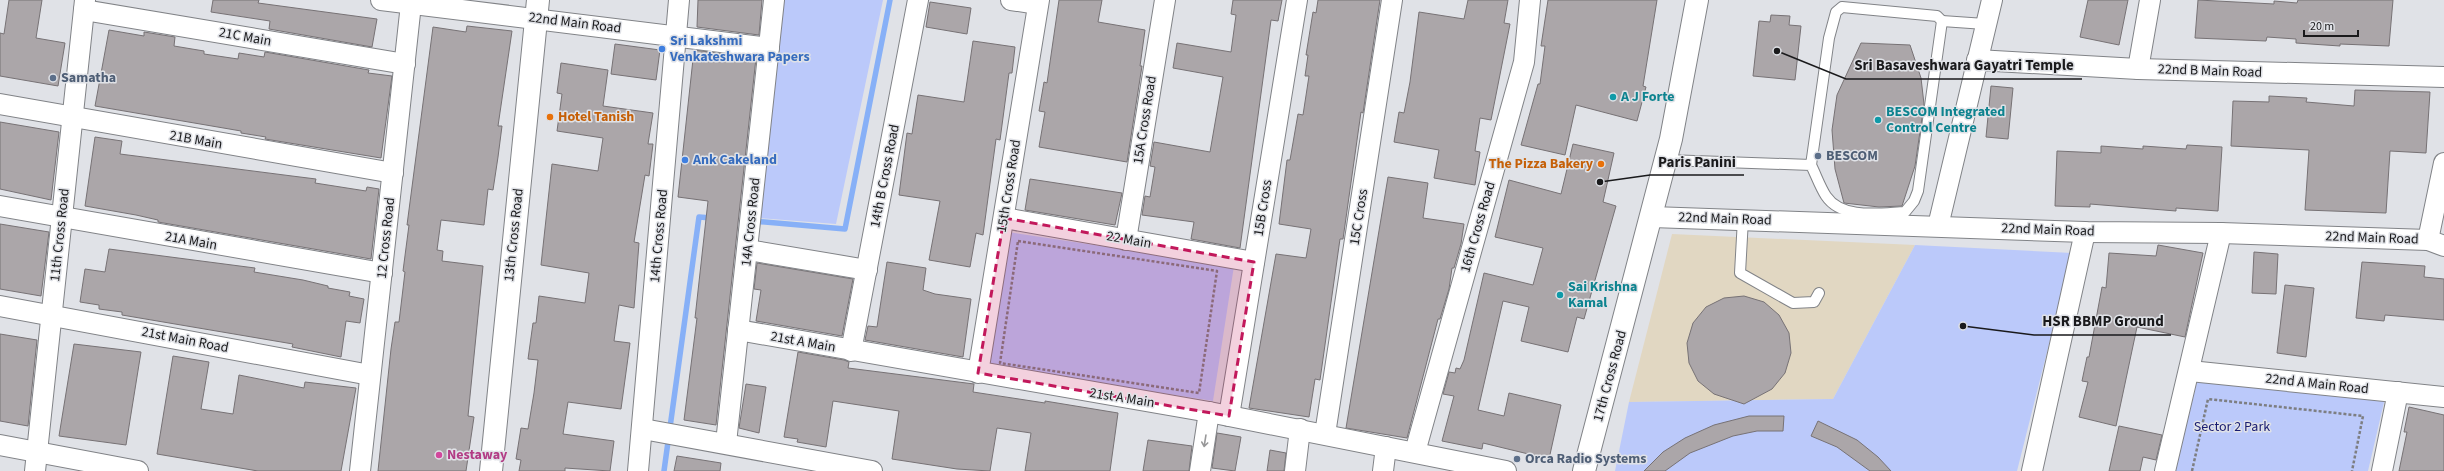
<svg xmlns="http://www.w3.org/2000/svg" width="2444" height="471" viewBox="0 0 2444 471" font-family="'Source Sans 3',sans-serif">
<style>
.industrial{fill:#e1d7c2}
.green{fill:#bbc9fa}
.lines{fill:none;stroke-linecap:round;stroke-linejoin:round}
.stream{stroke:#87b0f7;stroke-width:5.5}
.building{fill:#aba6a9;stroke:#777275}
.lane-casing{stroke:#818387;stroke-width:12}
.street-casing{stroke:#818387;stroke-width:22}
.secondary-casing{stroke:#818387;stroke-width:24}
.path{stroke:#7d7e81;stroke-width:2.5;stroke-dasharray:3 2;stroke-linecap:butt}
.lane{stroke:#fff;stroke-width:10}
.street{stroke:#fff;stroke-width:20}
.secondary{stroke:#fff;stroke-width:22}
.oneway{stroke:#989899}
.marked{fill:#c2185b;fill-opacity:0.2;stroke:#c2185b;stroke-width:3;stroke-dasharray:8 5;stroke-linejoin:round}
.shop-dot{fill:#3f7fe0;stroke:#e0e2e7;stroke-width:1.5}
.service-dot{fill:#5c6f8a;stroke:#e0e2e7;stroke-width:1.5}
.culture-dot{fill:#0f9aa8;stroke:#e0e2e7;stroke-width:1.5}
.food-dot{fill:#e8710a;stroke:#e0e2e7;stroke-width:1.5}
.hotel-dot{fill:#d1479c;stroke:#e0e2e7;stroke-width:1.5}
.labels{text-anchor:middle;dominant-baseline:central;stroke-width:3;stroke-linejoin:round;paint-order:stroke}
.street-label{font-size:14px;fill:#1a1a1c;stroke:#e0e2e7}
.shop-label{font-size:14px;font-weight:bold;fill:#366cbe;stroke:#e0e2e7;text-anchor:start}
.service-label{font-size:14px;font-weight:bold;fill:#4e5e75;stroke:#e0e2e7;text-anchor:start}
.culture-label{font-size:14px;font-weight:bold;fill:#0d838f;stroke:#e0e2e7;text-anchor:start}
.food-label{font-size:14px;font-weight:bold;fill:#c56008;stroke:#e0e2e7;text-anchor:start}
.park-label{font-size:14px;fill:#191c71;stroke:#e0e2e7}
.hotel-label{font-size:14px;font-weight:bold;fill:#b23c85;stroke:#e0e2e7;text-anchor:start}
.leader{fill:none;stroke:#1a1a1c;stroke-width:1.5}
.callout-dot{fill:#1a1a1c;stroke:#e0e2e7;stroke-width:1.5}
.callout-label{font-size:15px;text-anchor:middle;font-weight:bold;fill:#1a1a1c;stroke:#e0e2e7;stroke-width:3;stroke-linejoin:round;paint-order:stroke}
</style>
<rect width="100%" height="100%" fill="#e0e2e7"/>
<!-- industrial -->
<polygon class="industrial" points="1672,234 1915,245 1833,399 1629,402"/>
<!-- green -->
<g class="green">
<polygon points="783,0 883,0 836,224 759,218"/>
<polygon points="1008,232 1234,266 1213,401 988,366"/>
<polygon points="1915,245 2072,253 2017,471 1615,471 1629,402 1833,399"/>
<polygon points="2198,378 2385,398 2368,471 2175,471"/>
</g>
<g class="lines">
<!-- stream -->
<g class="stream">
<polyline points="752,221 845,229 890,0"/>
<polyline points="664,471 699,217 712,218"/>
</g>
</g>
<!-- building -->
<g class="building">
<polygon points="9,0 42,0 36,38 65,43 58,86 0,76 0,33 4,34"/>
<polygon points="213,0 259,0 258,3 377,19 372,47 269,29 270,21 211,12"/>
<polygon points="698,0 762,0 759,35 697,27"/>
<polygon points="1059,0 1102,0 1098,22 1145,30 1140,66 1142,66 1127,162 1039,147 1045,112 1039,111 1044,82 1047,83"/>
<polygon points="1233,0 1282,0 1278,21 1271,20 1240,248 1191,239 1194,222 1142,215 1145,196 1150,197 1155,167 1150,166 1154,142 1210,152 1223,77 1173,68 1177,43 1231,52 1236,15 1231,14"/>
<polygon points="1318,0 1380,0 1363,113 1361,112 1343,239 1340,239 1320,380 1315,379 1309,417 1249,408 1276,254 1306,258 1311,229 1279,224 1287,160 1290,160 1298,114 1303,115 1309,76 1305,76 1308,55 1306,55 1313,12 1316,13"/>
<polygon points="1468,0 1508,0 1504,23 1510,24 1491,120 1480,118 1475,151 1480,152 1475,185 1434,178 1439,150 1394,142 1399,112 1404,113 1410,82 1419,12 1464,19"/>
<polygon points="1548,0 1657,0 1643,86 1646,87 1637,121 1576,105 1565,155 1521,145 1538,84 1540,84 1545,46 1541,46"/>
<polygon points="2088,0 2128,0 2119,45 2080,37"/>
<polygon points="2198,0 2274,4 2274,1 2297,3 2298,0 2393,0 2389,46 2340,44 2340,46 2296,43 2296,39 2267,37 2266,41 2195,38"/>
<polygon points="930,2 971,8 967,34 926,27"/>
<polygon points="1771,15 1790,16 1789,25 1801,26 1795,80 1753,76 1759,21 1770,22"/>
<polygon points="467,26 512,31 498,126 502,126 498,157 493,190 488,189 484,225 441,220 437,250 443,251 442,261 483,266 468,416 474,417 466,471 378,471 391,349 395,322 399,322 405,272 403,271 409,225 407,225 433,27 466,32"/>
<polygon points="109,30 144,36 144,32 175,37 174,46 204,51 204,54 238,59 239,53 264,57 265,52 369,70 368,73 392,76 381,158 265,139 266,137 241,133 241,131 95,106"/>
<polygon points="973,41 1015,47 1012,73 1009,73 1000,140 996,139 983,235 976,233 970,267 929,260 940,201 899,195 907,133 912,134 918,95 964,102"/>
<polygon points="1861,43 1910,45 1921,78 1924,104 1915,166 1902,206 1879,207 1844,203 1835,169 1832,130 1837,95"/>
<polygon points="615,44 660,50 656,80 611,74"/>
<polygon points="694,50 756,58 716,425 684,420 697,318 695,318 708,201 678,197"/>
<polygon points="561,63 608,70 603,106 653,113 648,144 653,144 649,176 645,175 634,242 639,243 634,308 619,305 614,341 630,343 621,409 568,402 563,434 614,441 610,471 565,468 565,471 519,471 521,460 516,459 521,428 528,429 534,393 538,360 528,359 533,323 536,323 539,296 585,303 589,273 541,265 552,164 598,171 603,138 557,131 562,94 557,93"/>
<polygon points="1991,86 2013,88 2008,139 1986,137"/>
<polygon points="2355,90 2430,92 2426,153 2390,151 2386,213 2305,210 2309,150 2231,146 2233,101 2269,102 2269,96 2307,98 2306,102 2354,106"/>
<polygon points="0,122 59,132 51,200 0,189"/>
<polygon points="95,137 122,141 120,154 292,176 316,179 315,183 366,191 367,187 379,189 371,259 158,222 158,220 136,215 85,206"/>
<polygon points="1573,144 1614,153 1603,202 1616,206 1584,319 1577,317 1568,352 1521,341 1529,307 1503,301 1478,410 1504,416 1509,393 1561,405 1549,459 1483,443 1482,449 1442,441 1454,396 1443,394 1449,372 1455,373 1456,368 1460,369 1464,360 1484,273 1533,285 1543,248 1495,237 1509,180 1561,194"/>
<polygon points="2187,145 2222,147 2218,211 2176,208 2176,211 2090,204 2090,207 2055,206 2057,151 2101,153 2101,146 2143,149 2143,146 2186,149"/>
<polygon points="1388,177 1428,183 1423,218 1464,224 1461,244 1454,268 1452,268 1449,289 1440,319 1438,319 1407,438 1346,428"/>
<polygon points="1030,179 1122,193 1115,225 1025,210"/>
<polygon points="0,224 49,232 41,296 0,289"/>
<polygon points="2158,245 2203,253 2185,337 2137,327 2116,426 2079,417 2088,382 2082,381 2087,357 2089,357 2102,287 2106,288 2109,253 2156,256"/>
<polygon points="109,249 255,268 254,272 303,280 328,286 328,288 350,292 349,296 364,299 360,323 346,321 341,357 292,347 293,344 122,315 122,312 99,309 99,305 80,302 85,269 105,272"/>
<polygon points="2254,252 2278,254 2276,294 2252,293"/>
<polygon points="887,262 926,268 923,290 935,294 971,299 963,357 865,340 868,326 877,327"/>
<polygon points="2362,262 2425,266 2424,277 2444,279 2444,320 2385,315 2384,321 2356,318"/>
<polygon points="757,263 853,279 842,336 756,321 761,290 754,289"/>
<polygon points="2285,285 2314,288 2306,357 2277,353"/>
<polygon points="1744,296 1764,302 1779,315 1789,333 1791,353 1785,373 1772,389 1744,404 1714,394 1698,381 1689,363 1687,343 1693,323 1706,307 1724,298"/>
<polygon points="0,334 37,340 28,426 0,421"/>
<polygon points="74,344 141,352 126,445 59,436"/>
<polygon points="798,352 844,360 849,362 848,368 974,384 973,392 1045,403 1045,401 1118,413 1110,471 1025,471 1031,433 997,428 990,471 957,469 892,459 899,411 833,401 826,447 797,442 798,439 784,437"/>
<polygon points="173,356 209,362 201,409 233,414 239,375 304,388 305,382 356,388 341,471 258,471 157,454"/>
<polygon points="746,384 766,387 759,433 739,428"/>
<polygon points="2409,407 2444,415 2444,471 2399,471 2407,432 2404,432"/>
<polygon points="1749,416 1784,416 1783,431 1757,431 1733,436 1690,453 1665,471 1644,471 1663,452 1685,438 1714,425"/>
<polygon points="1818,421 1857,440 1878,457 1891,471 1870,471 1837,447 1811,436"/>
<polygon points="2119,426 2162,435 2156,460 2143,457 2140,471 2109,471"/>
<polygon points="1217,433 1241,437 1235,471 1212,468"/>
<polygon points="1148,440 1192,446 1189,471 1143,471"/>
<polygon points="1270,450 1286,453 1284,471 1267,471"/>
<polygon points="677,456 721,463 720,471 674,471"/>
</g>
<g class="lines">
<!-- lane casing -->
<g class="lane-casing">
<g id="lane">
<polyline points="1942,21 1985,24"/>
<path d="M1666 160 1811 165 1829 38 1836 12 1842 7 1937 16 1942 21 1918 191 1914 201 1905 212C1881 213 1842 220 1826 196 1820 187 1816 175 1811 165"/>
<polyline points="1743,219 1740,273 1793,303 1814,302 1819,293"/>
</g>
</g>
<!-- street casing -->
<g class="street-casing">
<g id="street">
<polyline points="381,0 769,48"/>
<polyline points="1011,0 1038,4"/>
<polyline points="84,10 405,64"/>
<polyline points="1977,60 2138,69 2444,77"/>
<polyline points="2138,69 2150,0"/>
<polyline points="0,104 393,173"/>
<polyline points="0,206 382,273"/>
<polyline points="1652,217 2085,232 2221,233 2428,240 2444,246"/>
<polyline points="1004,218 1254,262"/>
<polyline points="1938,226 1992,0"/>
<polyline points="1126,240 1165,0"/>
<polyline points="2428,240 2444,163"/>
<polyline points="748,250 867,270"/>
<polyline points="0,306 370,375"/>
<polyline points="738,330 1209,412 1506,471"/>
<polyline points="851,351 918,0"/>
<polyline points="2190,371 2444,397"/>
<polyline points="978,373 1039,0"/>
<polyline points="1229,416 1297,0"/>
<polyline points="643,429 872,471"/>
<polyline points="1325,434 1392,0"/>
<polyline points="726,443 774,0"/>
<polyline points="0,445 138,471"/>
<polyline points="1415,452 1524,62 1530,0"/>
<polyline points="35,471 85,0"/>
<polyline points="360,471 411,4"/>
<polyline points="638,471 679,0"/>
<polyline points="1200,471 1209,412"/>
<polyline points="1295,471 1300,429"/>
<polyline points="1383,471 1386,447"/>
<polyline points="2032,471 2085,232"/>
<polyline points="2165,471 2221,233"/>
<polyline points="2382,471 2398,392"/>
</g>
</g>
<!-- secondary casing -->
<g class="secondary-casing">
<g id="secondary">
<polyline points="491,471 538,0"/>
<polyline points="1584,471 1671,139 1697,0"/>
</g>
</g>
<!-- path -->
<g class="path">
<polygon points="1018,241 1217,271 1199,393 1000,363"/>
<polyline points="2192,471 2208,399 2363,416 2352,471"/>
</g>
<!-- lane -->
<use href="#lane" class="lane"/>
<!-- street -->
<use href="#street" class="street"/>
<!-- secondary -->
<use href="#secondary" class="secondary"/>
</g>
<!-- one-way arrows -->
<defs><path id="oneway-shaft" d="M-6 0H5M1.5-3L5.5 0L1.5 3" fill="none" stroke-width="1.6" stroke-linecap="round" stroke-linejoin="round"/></defs>
<use class="oneway" href="#oneway-shaft" transform="translate(1205 441) rotate(99)"/>
<!-- marked area -->
<path class="marked" d="M1004 218 1254 262 1229 416 978 373Z"/>
<!-- markers -->
<g class="shop-dot">
<circle cx="662" cy="49" r="4"/>
<circle cx="685" cy="160" r="4"/>
</g>
<g class="service-dot">
<circle cx="53" cy="78" r="4"/>
<circle cx="1818" cy="156" r="4"/>
<circle cx="1517" cy="459" r="4"/>
</g>
<g class="culture-dot">
<circle cx="1613" cy="97" r="4"/>
<circle cx="1878" cy="120" r="4"/>
<circle cx="1560" cy="295" r="4"/>
</g>
<g class="food-dot">
<circle cx="550" cy="117" r="4"/>
<circle cx="1601" cy="164" r="4"/>
</g>
<circle class="hotel-dot" cx="439" cy="455" r="4"/>
<g class="labels">
<!-- street labels -->
<g class="street-label">
<text transform="translate(575 23) rotate(7)">22nd Main Road</text>
<text transform="translate(245 37) rotate(10)">21C Main</text>
<text transform="translate(2210 71) rotate(2)">22nd B Main Road</text>
<text transform="translate(1145 120) rotate(-81)">15A Cross Road</text>
<text transform="translate(196 140) rotate(10)">21B Main</text>
<text transform="translate(885 176) rotate(-79)">14th B Cross Road</text>
<text transform="translate(1009 186) rotate(-81)">15th Cross Road</text>
<text transform="translate(1263 208) rotate(-81)">15B Cross</text>
<text transform="translate(1359 217) rotate(-81)">15C Cross</text>
<text transform="translate(1725 219) rotate(2)">22nd Main Road</text>
<text transform="translate(751 222) rotate(-84)">14A Cross Road</text>
<text transform="translate(1478 227) rotate(-74)">16th Cross Road</text>
<text transform="translate(2048 230) rotate(2)">22nd Main Road</text>
<text transform="translate(60 235) rotate(-84)">11th Cross Road</text>
<text transform="translate(514 235) rotate(-84)">13th Cross Road</text>
<text transform="translate(659 236) rotate(-85)">14th Cross Road</text>
<text transform="translate(386 238) rotate(-84)">12 Cross Road</text>
<text transform="translate(2372 238) rotate(2)">22nd Main Road</text>
<text transform="translate(1129 240) rotate(10)">22 Main</text>
<text transform="translate(191 241) rotate(10)">21A Main</text>
<text transform="translate(185 340) rotate(11)">21st Main Road</text>
<text transform="translate(803 342) rotate(10)">21st A Main</text>
<text transform="translate(1610 376) rotate(-75)">17th Cross Road</text>
<text transform="translate(2317 384) rotate(6)">22nd A Main Road</text>
<text transform="translate(1122 398) rotate(9)">21st A Main</text>
</g>
<!-- shop labels -->
<g class="shop-label">
<text x="670" y="41">Sri Lakshmi<tspan x="670" dy="16">Venkateshwara Papers</tspan></text>
<text x="693" y="160">Ank Cakeland</text>
</g>
<!-- service labels -->
<g class="service-label">
<text x="61" y="78">Samatha</text>
<text x="1826" y="156">BESCOM</text>
<text x="1525" y="459">Orca Radio Systems</text>
</g>
<!-- culture labels -->
<g class="culture-label">
<text x="1621" y="97">A J Forte</text>
<text x="1886" y="112">BESCOM Integrated<tspan x="1886" dy="16">Control Centre</tspan></text>
<text x="1568" y="287">Sai Krishna<tspan x="1568" dy="16">Kamal</tspan></text>
</g>
<!-- food labels -->
<g class="food-label">
<text x="558" y="117">Hotel Tanish</text>
<text x="1593" y="164" text-anchor="end">The Pizza Bakery</text>
</g>
<!-- park labels -->
<g class="park-label">
<text x="2232" y="427">Sector 2 Park</text>
</g>
<!-- hotel labels -->
<g class="hotel-label">
<text x="447" y="455">Nestaway</text>
</g>
</g>
<!-- callouts -->
<path class="leader" d="M1777 51L1846 79H2082M1600 182L1650 175H1744M1963 326L2034 335H2171"/>
<g class="callout-dot">
<circle cx="1777" cy="51" r="4"/>
<circle cx="1600" cy="182" r="4"/>
<circle cx="1963" cy="326" r="4"/>
</g>
<g class="callout-label">
<text x="1964" y="70">Sri Basaveshwara Gayatri Temple</text>
<text x="1697" y="167">Paris Panini</text>
<text x="2103" y="326">HSR BBMP Ground</text>
</g>
<!-- scale -->
<path d="M2304 30v6h54v-6" fill="none" stroke="#1a1a1c" stroke-width="2"/>
<text x="2310" y="30" font-size="12" fill="#1a1a1c" stroke="#e0e2e7" stroke-width="3" paint-order="stroke">20 m</text>
</svg>
